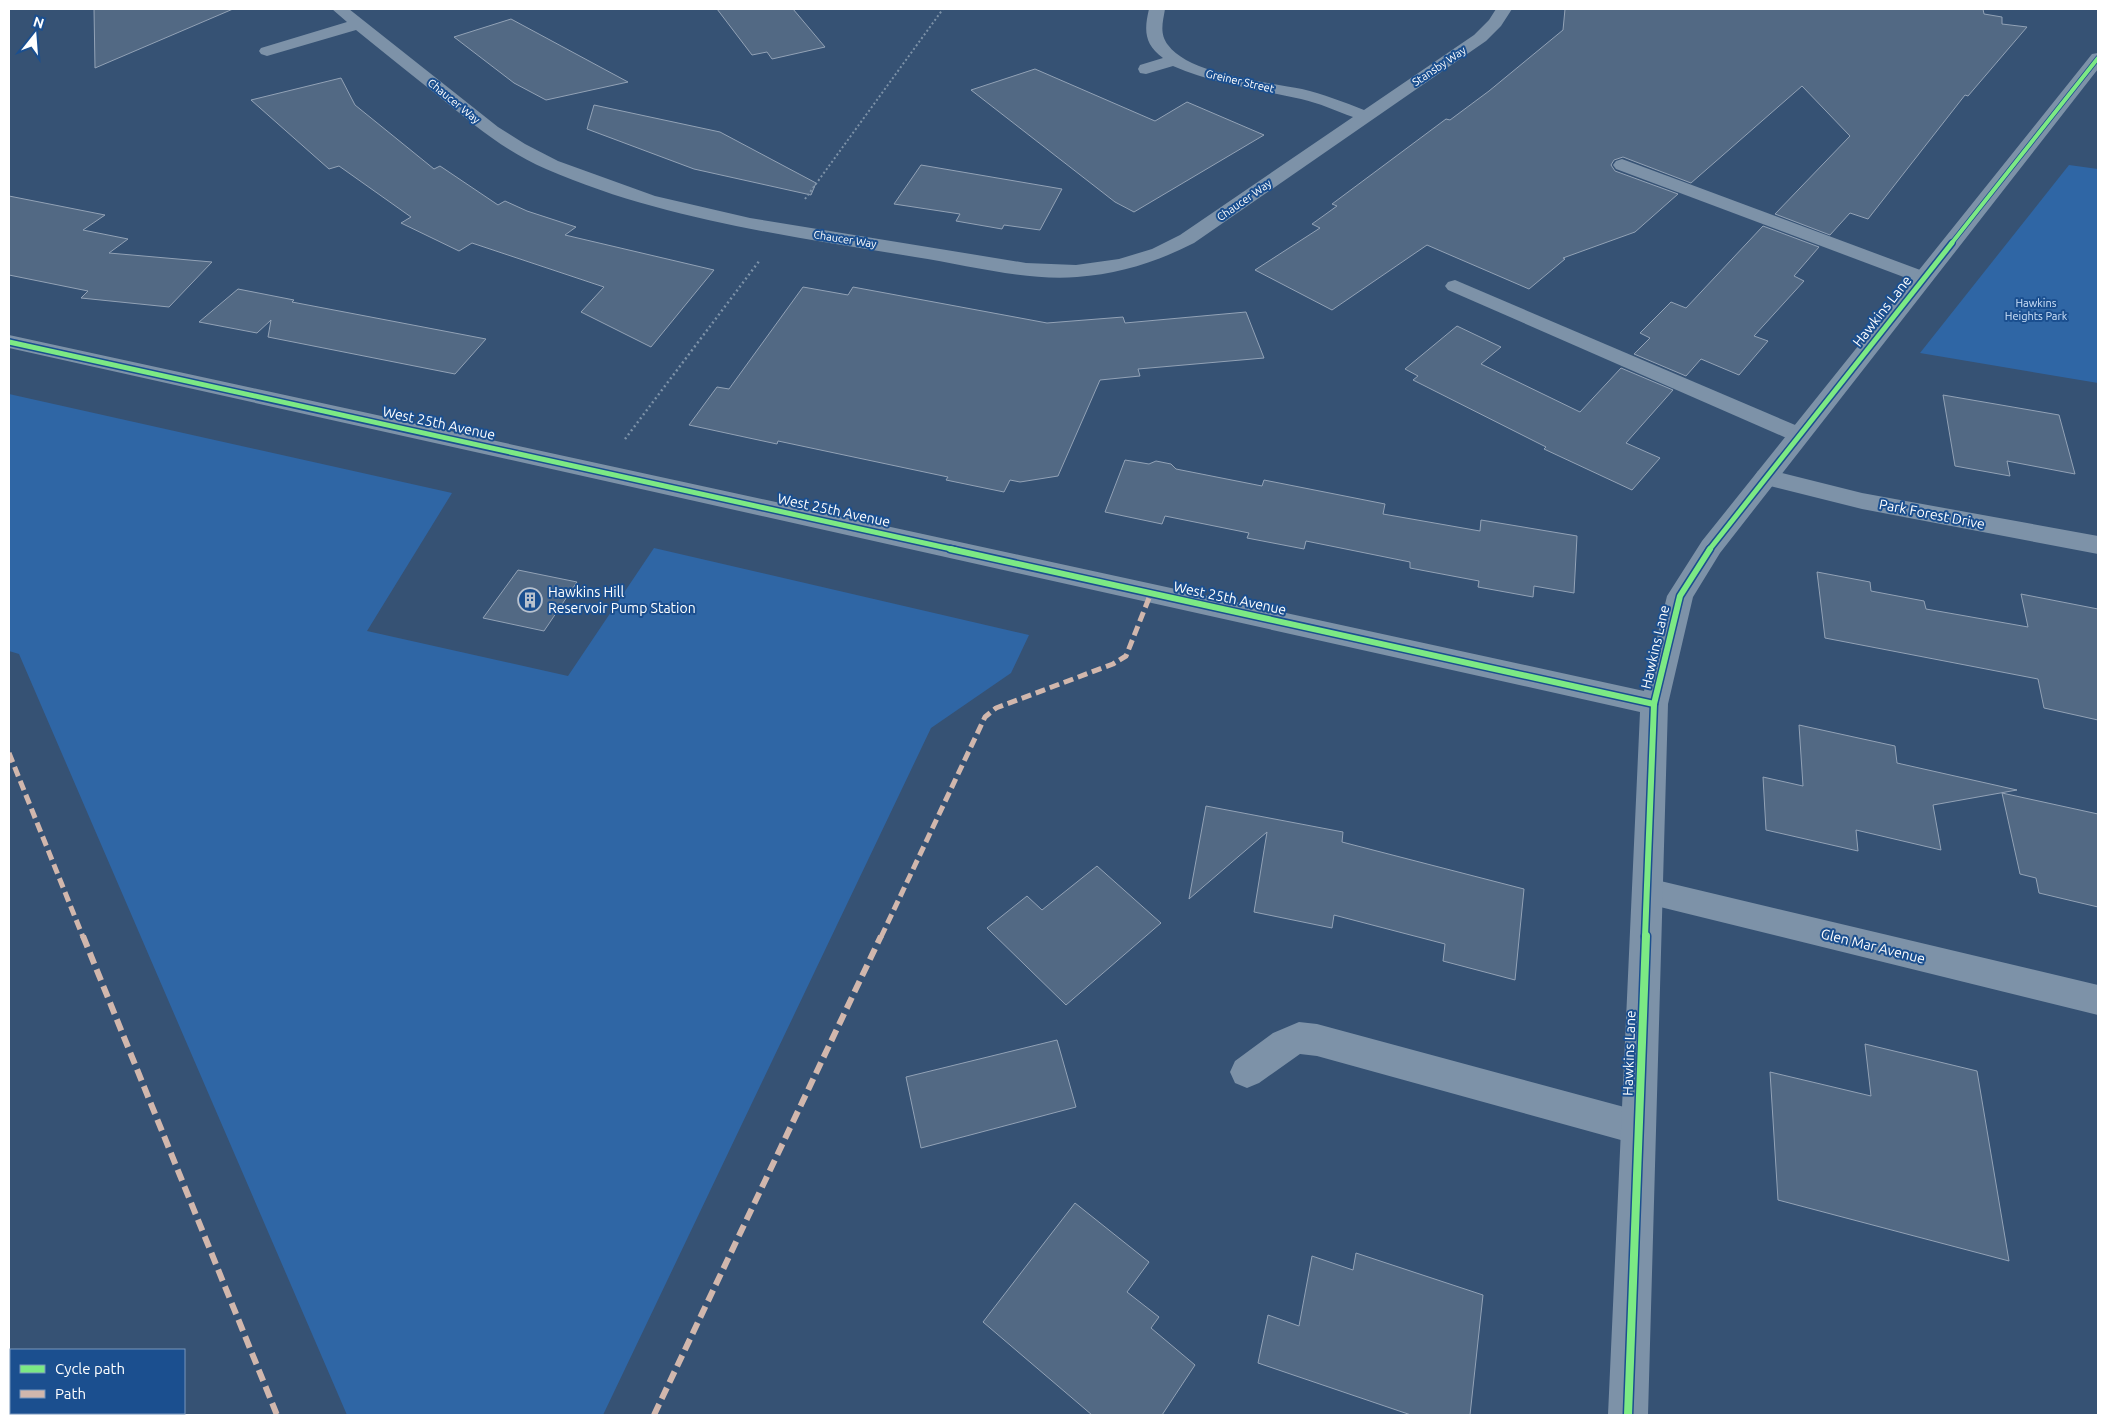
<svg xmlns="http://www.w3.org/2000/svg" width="2107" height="1424" viewBox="0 0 2107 1424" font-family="Ubuntu,sans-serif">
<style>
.green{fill:#2f66a5}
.building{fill:#526984;stroke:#92a2b6}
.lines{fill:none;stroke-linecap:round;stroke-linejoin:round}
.path-far1{stroke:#7d92a8;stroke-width:2;stroke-dasharray:2 2.5;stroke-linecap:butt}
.path{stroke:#7d92a8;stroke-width:2.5;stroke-dasharray:2 3;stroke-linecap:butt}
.minor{fill:#7d92a8;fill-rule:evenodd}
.tertiary{fill:#7d92a8;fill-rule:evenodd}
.quiet-far1{stroke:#d1b7ad;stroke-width:5;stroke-dasharray:10 5;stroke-linecap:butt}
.quiet{stroke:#d1b7ad;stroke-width:6;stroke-dasharray:12 6;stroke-linecap:butt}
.cycleway-far3-casing{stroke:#1b4f8f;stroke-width:5.5}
.cycleway-far2-casing{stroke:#1b4f8f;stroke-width:8}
.cycleway-far1-casing{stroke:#1b4f8f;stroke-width:9}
.cycleway-casing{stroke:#1b4f8f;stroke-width:11}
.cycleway-far3{stroke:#7ce984;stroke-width:4}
.cycleway-far2{stroke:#7ce984;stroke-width:5}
.cycleway-far1{stroke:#7ce984;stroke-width:6}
.cycleway{stroke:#7ce984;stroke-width:8}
.labels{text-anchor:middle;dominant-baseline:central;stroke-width:4;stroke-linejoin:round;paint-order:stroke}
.far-street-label{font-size:11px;fill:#fff;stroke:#1b4f8f}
.far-park-label{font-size:11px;fill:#cfe3fa;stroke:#1b4f8f}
.street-label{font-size:14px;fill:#fff;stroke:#1b4f8f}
.poi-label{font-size:14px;fill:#fff;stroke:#1b4f8f;text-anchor:start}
</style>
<rect width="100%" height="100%" fill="#365274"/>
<!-- green -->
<g class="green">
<polygon points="2069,165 2098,169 2098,383 1920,353"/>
<polygon points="9,394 452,493 367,631 568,676 654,548 1029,635 1011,673 931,728 603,1415 347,1415 19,654 9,651"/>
</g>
<!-- building -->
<g class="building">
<polygon points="94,9 233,9 95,68"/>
<polygon points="717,9 793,9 825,47 772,59 767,52 752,55"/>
<polygon points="1565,9 1983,9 1984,14 2002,17 2002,24 2027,27 1968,96 1965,95 1868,219 1850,213 1830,235 1775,214 1850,136 1802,86 1691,183 1623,157 1614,160 1611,165 1615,171 1678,194 1635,232 1563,258 1565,259 1529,289 1427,245 1332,310 1255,270 1320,228 1312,224 1337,206 1332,204 1446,119 1450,120 1489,91 1563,30"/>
<polygon points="511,19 628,82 546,100 514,83 454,37"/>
<polygon points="1035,69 1155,121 1187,102 1264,135 1134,212 1115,202 971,90"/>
<polygon points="341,78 355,105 434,169 440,166 498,205 505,201 527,211 576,227 565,235 714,270 651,347 581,312 604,287 472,243 459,251 401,223 411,217 339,166 329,169 251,100"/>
<polygon points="594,105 720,132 816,183 811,195 694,169 587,129"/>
<polygon points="921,165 1062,189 1040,230 1004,225 1002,229 956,221 960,214 894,204"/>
<polygon points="9,196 105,215 83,230 128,239 109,253 212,262 169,307 81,298 88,291 9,275"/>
<polygon points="1763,226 1819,247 1794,276 1804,281 1754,336 1768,341 1739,375 1701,359 1686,376 1634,354 1650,338 1640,333 1671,302 1686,308"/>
<polygon points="803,287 848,295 853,287 1047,323 1123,317 1125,323 1246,312 1264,358 1138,369 1140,376 1100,380 1058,476 1020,482 1010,480 1004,492 946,480 948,477 778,441 777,444 689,425 717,387 729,389"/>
<polygon points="238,289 294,300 292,302 486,339 455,374 268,337 271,320 257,333 199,322"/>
<polygon points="1457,326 1501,347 1481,364 1580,412 1621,368 1673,390 1626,443 1660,458 1632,490 1544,449 1546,447 1413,380 1418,376 1405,369"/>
<polygon points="1943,395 2059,415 2075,474 2007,461 2010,476 1955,466"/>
<polygon points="1125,460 1149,464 1156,461 1171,464 1176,469 1262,486 1264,480 1385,504 1383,514 1480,531 1481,520 1577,536 1574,593 1534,586 1533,597 1478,587 1479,581 1410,568 1410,562 1306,541 1304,549 1247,538 1249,533 1165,516 1162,524 1105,512"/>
<polygon points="518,570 577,582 544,631 483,618"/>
<polygon points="1817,572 1870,582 1871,591 1924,601 1926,609 2028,627 2021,594 2098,609 2098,720 2044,708 2038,679 1825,638"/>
<polygon points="1799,725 1895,746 1897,763 2017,790 1933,805 1941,850 1856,830 1858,851 1766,830 1763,777 1803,786"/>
<polygon points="2002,793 2098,814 2098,907 2039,893 2036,878 2020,874"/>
<polygon points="1206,806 1343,832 1342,842 1524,889 1515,980 1443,961 1445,944 1334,915 1332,928 1254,912 1267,832 1189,899"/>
<polygon points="1097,866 1161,923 1066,1005 987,928 1027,896 1042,910"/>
<polygon points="1057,1040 1076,1107 921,1148 906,1077"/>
<polygon points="1865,1044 1977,1071 2009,1261 1778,1200 1770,1072 1871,1096"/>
<polygon points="1075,1203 1149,1262 1127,1292 1159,1317 1151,1328 1195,1365 1162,1415 1092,1415 983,1322"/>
<polygon points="1356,1253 1483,1295 1470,1415 1411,1415 1258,1363 1268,1315 1299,1326 1312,1256 1353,1270"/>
</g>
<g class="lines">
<!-- path-far1 -->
<polyline class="path-far1" points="805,199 943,9"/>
<!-- path -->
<polyline class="path" points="625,439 760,260"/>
<!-- minor -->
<g class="minor">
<path d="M332 9H349L498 127 525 144 558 161 655 196 750 218 1026 263 1076 265 1119 259 1152 249 1180 235 1353 117C1336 111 1319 103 1301 99 1257 89 1215 84 1173 66L1146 74 1140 73 1138 69 1140 65 1163 58C1144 44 1144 30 1149 9H1165C1163 22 1159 33 1168 45 1190 75 1267 82 1302 89 1323 94 1344 102 1364 110L1474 35 1489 20 1496 9H1512L1501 26 1486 41 1194 243C1157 262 1119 274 1077 277 1024 281 968 265 915 257 791 236 663 220 546 169 506 152 474 125 441 98 412 75 384 53 356 30L267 56 261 54 259 51 261 48 347 22Z"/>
<polygon points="1622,159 1931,274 1934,278 1931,282 1924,284 1917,282 1616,169 1613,165 1616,161"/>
<polygon points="1455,280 1807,430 1810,435 1807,440 1799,442 1791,440 1448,290 1445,286 1448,282"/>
<polygon points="1766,469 1862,493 2098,536 2098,554 1862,509 1758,483 1754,477 1758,471"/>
<polygon points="1648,878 2098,985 2098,1015 1648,904 1637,900 1633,891 1637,882"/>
<polygon points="1299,1022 1317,1024 1639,1111 1651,1116 1656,1128 1651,1140 1639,1145 1317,1056 1300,1054 1259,1083 1247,1088 1235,1083 1230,1072 1235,1061 1273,1033"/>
</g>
<!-- tertiary -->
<polygon class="tertiary" points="2098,53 2098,69 1720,553 1693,597 1668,704 1648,1415 1608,1415 1640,712 9,348 9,335 1644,691 1667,596 1702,541 2092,54"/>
<!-- quiet-far1 -->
<g class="quiet-far1">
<polyline points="9,753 83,937"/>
<polyline points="881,937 985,717 996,708 1113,664 1126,656 1151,593"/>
</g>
<!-- quiet -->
<g class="quiet">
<polyline points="83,936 277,1415"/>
<polyline points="654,1415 881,936"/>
</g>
<!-- cycleway-far3 casing -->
<g class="cycleway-far3-casing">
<polyline id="cycleway-far3" points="1951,244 2098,58"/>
</g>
<!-- cycleway-far2 casing -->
<g class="cycleway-far2-casing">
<g id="cycleway-far2">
<polyline points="9,342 956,550"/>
<polyline points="1709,550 1952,243"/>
</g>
</g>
<!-- cycleway-far1 casing -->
<g class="cycleway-far1-casing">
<g id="cycleway-far1">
<polyline points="950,549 1654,704"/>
<polyline points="1645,937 1654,704 1680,596 1710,549"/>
</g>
</g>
<!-- cycleway casing -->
<g class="cycleway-casing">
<polyline id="cycleway" points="1628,1415 1646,936"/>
</g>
<!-- cycleway-far3 -->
<use href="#cycleway-far3" class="cycleway-far3"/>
<!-- cycleway-far2 -->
<use href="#cycleway-far2" class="cycleway-far2"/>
<!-- cycleway-far1 -->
<use href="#cycleway-far1" class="cycleway-far1"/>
<!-- cycleway -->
<use href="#cycleway" class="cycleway"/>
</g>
<!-- icons -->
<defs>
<g id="building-ring" transform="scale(1.25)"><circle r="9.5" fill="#1b4f8f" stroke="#b9c2ce" stroke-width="1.5"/><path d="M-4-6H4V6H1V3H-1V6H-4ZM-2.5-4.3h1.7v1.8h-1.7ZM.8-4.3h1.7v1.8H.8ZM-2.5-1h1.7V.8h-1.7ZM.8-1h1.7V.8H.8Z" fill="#b9c2ce"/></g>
</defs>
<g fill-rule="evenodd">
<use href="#building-ring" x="530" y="600"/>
</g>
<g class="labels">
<!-- far-street labels -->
<g class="far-street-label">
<text transform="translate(1439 66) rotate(-34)">Stansby Way</text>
<text transform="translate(1240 81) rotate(13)">Greiner Street</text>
<text transform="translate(454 101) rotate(39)">Chaucer Way</text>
<text transform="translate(1244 200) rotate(-35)">Chaucer Way</text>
<text transform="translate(845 239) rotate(9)">Chaucer Way</text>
</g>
<!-- far-park labels -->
<g class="far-park-label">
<text x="2036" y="303">Hawkins<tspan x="2036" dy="13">Heights Park</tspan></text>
</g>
<!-- street labels -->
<g class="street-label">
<text transform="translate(1882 311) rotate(-52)">Hawkins Lane</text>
<text transform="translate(439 423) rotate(12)">West 25th Avenue</text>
<text transform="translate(834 510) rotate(12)">West 25th Avenue</text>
<text transform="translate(1932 514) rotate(11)">Park Forest Drive</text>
<text transform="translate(1230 598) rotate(12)">West 25th Avenue</text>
<text transform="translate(1655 647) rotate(-77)">Hawkins Lane</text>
<text transform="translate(1873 946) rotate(14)">Glen Mar Avenue</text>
<text transform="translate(1629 1053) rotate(-88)">Hawkins Lane</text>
</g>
<!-- poi labels -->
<g class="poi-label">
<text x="548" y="592">Hawkins Hill<tspan x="548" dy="16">Reservoir Pump Station</tspan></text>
</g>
</g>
<!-- border -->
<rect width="2107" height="1424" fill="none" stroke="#ffffff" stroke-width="20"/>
<!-- legend -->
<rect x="10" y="1349" width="175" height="65" fill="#1b4f8f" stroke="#7695bc"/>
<rect x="20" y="1365" width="25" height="8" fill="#7ce984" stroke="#7695bc"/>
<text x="55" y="1374" font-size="15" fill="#ffffff">Cycle path</text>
<rect x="20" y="1390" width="25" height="8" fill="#d1b7ad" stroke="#7695bc"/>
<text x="55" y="1399" font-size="15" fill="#ffffff">Path</text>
<!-- north arrow -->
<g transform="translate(35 35) rotate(17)" stroke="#1b4f8f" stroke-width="4" paint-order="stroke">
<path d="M0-4L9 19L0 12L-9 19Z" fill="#ffffff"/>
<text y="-8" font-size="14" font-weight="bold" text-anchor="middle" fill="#ffffff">N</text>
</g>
</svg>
